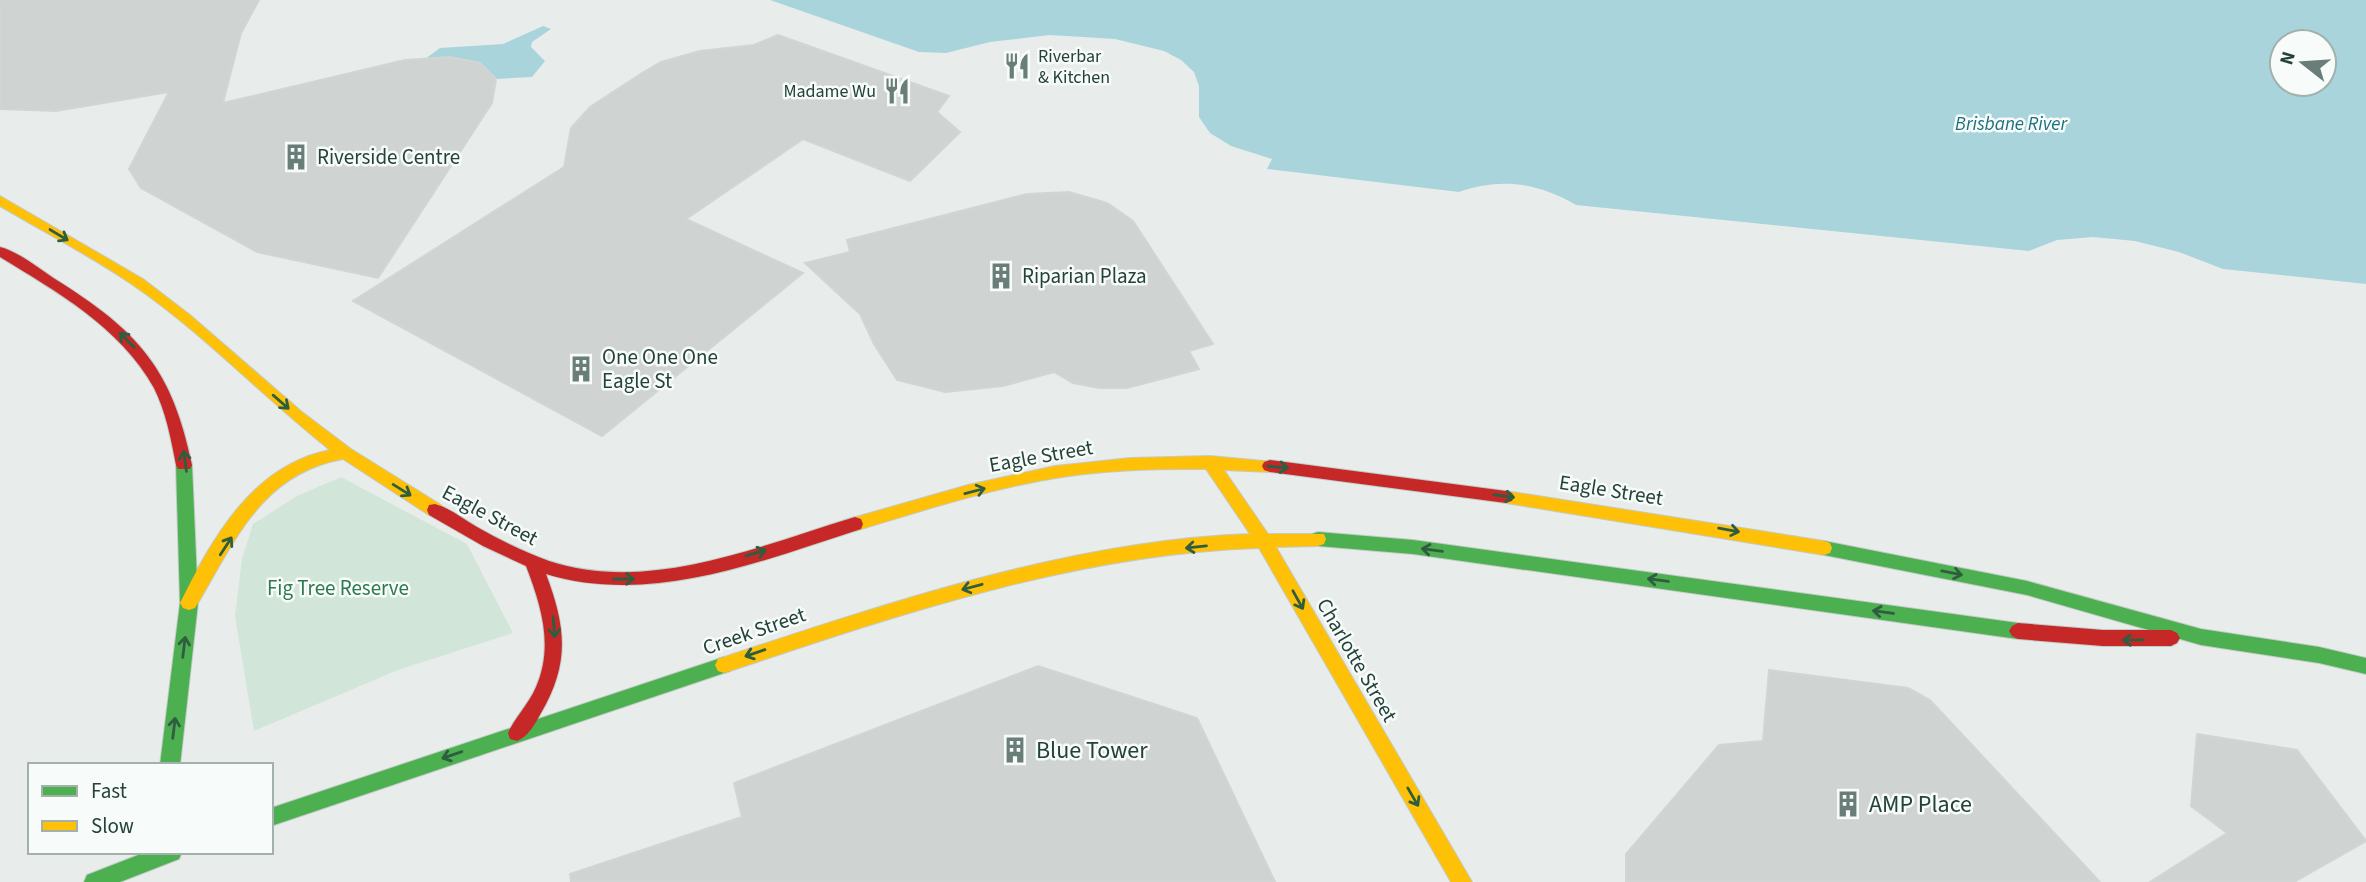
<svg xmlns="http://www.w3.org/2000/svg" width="2366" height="882" viewBox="0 0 2366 882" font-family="'Source Sans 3',sans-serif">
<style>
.green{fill:#d1e6d8}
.water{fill:#a9d4db;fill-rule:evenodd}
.building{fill:#cfd4d2;stroke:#d1d6d4;stroke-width:2}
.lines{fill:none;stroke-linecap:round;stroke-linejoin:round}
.fast-casing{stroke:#c3cbc8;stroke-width:2}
.slow-casing{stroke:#c3cbc8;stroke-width:2}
.jam-casing{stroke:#c3cbc8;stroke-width:2}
.fast{fill:#4caf50;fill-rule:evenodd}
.slow{fill:#ffc107;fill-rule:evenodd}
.jam{fill:#c62828;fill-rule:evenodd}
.oneway{stroke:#2e5d40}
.labels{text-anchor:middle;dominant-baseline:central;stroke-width:5;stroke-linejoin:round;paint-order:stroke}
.far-poi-label{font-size:18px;fill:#24423a;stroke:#f7fbf9;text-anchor:start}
.far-water-label{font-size:19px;font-style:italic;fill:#1c6f80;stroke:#f7fbf9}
.poi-label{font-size:21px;fill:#24423a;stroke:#f7fbf9;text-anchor:start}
.street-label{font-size:21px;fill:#24423a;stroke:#f7fbf9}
.park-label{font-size:21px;fill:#2d7a4b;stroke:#f7fbf9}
.near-poi-label{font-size:24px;fill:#24423a;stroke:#f7fbf9;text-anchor:start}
</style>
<rect width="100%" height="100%" fill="#e8edeb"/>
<!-- green -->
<polygon class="green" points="341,477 467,544 513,633 398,670 254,731 235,616 242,559 253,524 297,496"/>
<!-- water -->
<g class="water">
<path d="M770 0H2366V284L2223 269 2179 252 2135 241 2093 237 2057 240 2029 251 1576 205C1538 183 1501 177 1459 192L1267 169 1272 159 1231 146 1210 133 1199 117V86L1194 72 1181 60 1164 51 1115 39 1050 35 990 42 946 53 919 52ZM2324 42V84H2282V42Z"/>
<polygon points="543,26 551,29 532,42 531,47 545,61 532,77 496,79 425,59 440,48 503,44"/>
</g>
<!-- building -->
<g class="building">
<polygon points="0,0 259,0 241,33 223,103 405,60 450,57 480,63 496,79 492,103 378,278 257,252 141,188 129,169 169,92 56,111 0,109"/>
<polygon points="778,35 949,96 937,112 960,132 910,181 803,139 686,219 803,273 602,436 353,301 564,167 571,128 590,107 642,73 661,62 700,51 754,45"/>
<polygon points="1069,192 1107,203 1133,221 1213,344 1189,351 1199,369 1127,388 1099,388 1073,383 1054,372 1003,386 945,392 897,380 874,344 860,314 805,263 850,252 847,240 1027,194"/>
<polygon points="1038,666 1197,718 1275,882 571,882 570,874 742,817 734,783"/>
<polygon points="1769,670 1908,688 1930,700 2100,882 1626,882 1626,854 1719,745 1763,741"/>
<polygon points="2197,734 2297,750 2366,841 2294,882 2150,882 2227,833 2191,806"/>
</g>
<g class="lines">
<!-- fast casing -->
<g class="fast-casing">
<g id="fast">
<polygon points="184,459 190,461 192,465 198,603 180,765 160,765 180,603 176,465 178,461"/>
<polygon points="1318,532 1413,540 2018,623 2024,626 2027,631 2024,636 2018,639 1413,554 1318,546 1312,544 1310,539 1312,534"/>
<polygon points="1824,541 2027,581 2201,629 2319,647 2366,658 2366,674 2319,663 2201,645 2027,595 1824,555 1818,553 1816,548 1818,543"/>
<polygon points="724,657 730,659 733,665 730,671 271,826 271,808"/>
<polygon points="146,852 182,852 179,859 120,882 84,882 87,875"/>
</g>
</g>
<!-- slow casing -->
<g class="slow-casing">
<g id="slow">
<path d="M0 196 143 279 190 315 302 412 351 449 441 505 443 510 441 515H429L343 459C260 474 234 543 195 608L189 610 183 608 180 603C213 537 253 465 330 450 263 397 203 333 133 285 91 256 44 232 0 206Z"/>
<path d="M1210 456 1276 462 1278 466 1276 470 1270 472 1224 470 1268 534H1324L1326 539 1324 544 1318 546 1276 547 1472 882H1451L1259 548C1075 554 897 615 724 673L718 671 715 665 718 659 724 657C891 602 1074 540 1250 534L1206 469H1199C1151 469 1103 470 1056 478 988 489 921 511 855 531L849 529 847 524 849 519 968 485 1055 466 1130 458Z"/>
<polygon points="1506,491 1824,541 1830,543 1832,548 1830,553 1824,555 1506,503 1500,501 1498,497 1500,493"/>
</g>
</g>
<!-- jam casing -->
<g class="jam-casing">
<g id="jam">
<path d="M0 247C19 252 38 268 55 279 138 331 172 368 192 465L190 469H178L176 465C171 439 166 412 154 388 120 327 57 292 0 257Z"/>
<polygon points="1270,460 1506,491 1512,493 1514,497 1512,501 1506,503 1270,472 1264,470 1262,466 1264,462"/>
<path d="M435 504C450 508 463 519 477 527 500 540 524 552 549 561 649 594 759 546 855 517L861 519 863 524 861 529C761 561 651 606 546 574 566 627 570 663 541 713 535 724 528 737 517 741L510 739 508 733C515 717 529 704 536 687 554 646 541 605 526 566L483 546 429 515 427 510 429 505Z"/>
<polygon points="2018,623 2103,630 2171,630 2177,633 2180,638 2177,643 2171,646 2103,646 2018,639 2012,636 2009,631 2012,626"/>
</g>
</g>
<!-- fast -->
<use href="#fast" class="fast"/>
<!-- slow -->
<use href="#slow" class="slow"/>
<!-- jam -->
<use href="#jam" class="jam"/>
</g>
<!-- one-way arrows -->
<defs><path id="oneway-shaft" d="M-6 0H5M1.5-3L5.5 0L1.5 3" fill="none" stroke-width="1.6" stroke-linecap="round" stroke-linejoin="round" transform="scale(1.75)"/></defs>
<g class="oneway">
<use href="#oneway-shaft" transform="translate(59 235) rotate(31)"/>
<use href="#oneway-shaft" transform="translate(127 340) rotate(-134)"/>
<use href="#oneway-shaft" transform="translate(281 402) rotate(41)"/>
<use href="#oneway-shaft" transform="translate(185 461) rotate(-98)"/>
<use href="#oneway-shaft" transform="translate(1278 467) rotate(5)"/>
<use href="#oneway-shaft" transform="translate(402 490) rotate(32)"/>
<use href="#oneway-shaft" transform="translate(975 491) rotate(-15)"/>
<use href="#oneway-shaft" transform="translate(1504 496) rotate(8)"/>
<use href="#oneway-shaft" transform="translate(1729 530) rotate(10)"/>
<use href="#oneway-shaft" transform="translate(226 546) rotate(-57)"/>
<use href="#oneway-shaft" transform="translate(1196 547) rotate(174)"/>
<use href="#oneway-shaft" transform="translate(1432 550) rotate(-173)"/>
<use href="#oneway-shaft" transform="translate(756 553) rotate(-16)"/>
<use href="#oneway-shaft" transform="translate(1952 573) rotate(11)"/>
<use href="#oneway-shaft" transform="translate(624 579)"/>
<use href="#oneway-shaft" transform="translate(1658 580) rotate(-172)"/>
<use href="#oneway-shaft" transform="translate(972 587) rotate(165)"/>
<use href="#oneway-shaft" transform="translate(1298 600) rotate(61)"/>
<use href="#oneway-shaft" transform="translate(1883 612) rotate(-172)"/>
<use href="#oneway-shaft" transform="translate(554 627) rotate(85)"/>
<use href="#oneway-shaft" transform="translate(2133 640) rotate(179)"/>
<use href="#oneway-shaft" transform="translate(184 647) rotate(-83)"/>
<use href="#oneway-shaft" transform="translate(755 653) rotate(161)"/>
<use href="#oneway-shaft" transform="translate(174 728) rotate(-83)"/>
<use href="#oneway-shaft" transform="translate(452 755) rotate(161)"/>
<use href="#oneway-shaft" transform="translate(1413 797) rotate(60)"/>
</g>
<!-- icons -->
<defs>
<g id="restaurant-bare" transform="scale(2.1)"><path d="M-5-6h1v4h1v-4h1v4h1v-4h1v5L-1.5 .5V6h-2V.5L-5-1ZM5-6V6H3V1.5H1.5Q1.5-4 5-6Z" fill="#697e78" stroke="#f7fbf9" stroke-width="2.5" paint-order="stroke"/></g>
<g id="building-bare" transform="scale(2.1)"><path d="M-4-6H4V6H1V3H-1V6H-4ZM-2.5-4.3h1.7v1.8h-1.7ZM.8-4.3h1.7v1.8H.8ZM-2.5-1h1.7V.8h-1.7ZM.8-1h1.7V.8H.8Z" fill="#697e78" stroke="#f7fbf9" stroke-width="2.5" paint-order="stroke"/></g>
</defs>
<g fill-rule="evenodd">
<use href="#restaurant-bare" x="1017" y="66"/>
<use href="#restaurant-bare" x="897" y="91"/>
<use href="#building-bare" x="296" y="157"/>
<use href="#building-bare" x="1001" y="276"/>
<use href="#building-bare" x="581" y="369"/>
<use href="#building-bare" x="1015" y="750"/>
<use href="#building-bare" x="1848" y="804"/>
</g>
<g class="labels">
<!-- far-poi labels -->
<g class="far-poi-label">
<text x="1038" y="56">Riverbar<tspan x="1038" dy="21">&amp; Kitchen</tspan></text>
<text x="876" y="91" text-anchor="end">Madame Wu</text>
</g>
<!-- far-water labels -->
<g class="far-water-label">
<text x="2011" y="124">Brisbane River</text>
</g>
<!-- poi labels -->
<g class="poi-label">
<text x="317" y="157">Riverside Centre</text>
<text x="1022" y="276">Riparian Plaza</text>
<text x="602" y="357">One One One<tspan x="602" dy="24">Eagle St</tspan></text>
</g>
<!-- street labels -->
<g class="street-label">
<text transform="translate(1041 456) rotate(-10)">Eagle Street</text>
<text transform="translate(1611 490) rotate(9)">Eagle Street</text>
<text transform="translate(490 515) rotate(28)">Eagle Street</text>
<text transform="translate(754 631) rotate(-19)">Creek Street</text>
<text transform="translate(1357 660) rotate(60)">Charlotte Street</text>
</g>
<!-- park labels -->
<g class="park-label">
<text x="338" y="588">Fig Tree Reserve</text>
</g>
<!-- near-poi labels -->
<g class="near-poi-label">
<text x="1036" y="750">Blue Tower</text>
<text x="1869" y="804">AMP Place</text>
</g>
</g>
<!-- legend -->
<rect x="28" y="763" width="245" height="91" fill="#f7fbf9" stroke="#a3b1ad" stroke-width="2"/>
<rect x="42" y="786" width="35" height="10" fill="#4caf50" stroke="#a3b1ad" stroke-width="2"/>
<text x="91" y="798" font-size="21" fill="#24423a">Fast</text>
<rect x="42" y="821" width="35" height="10" fill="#ffc107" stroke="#a3b1ad" stroke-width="2"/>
<text x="91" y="833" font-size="21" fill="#24423a">Slow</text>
<!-- north arrow -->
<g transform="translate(2303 63) rotate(287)"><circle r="33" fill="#f7fbf9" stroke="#a3b1ad" stroke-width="2"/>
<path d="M0-5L12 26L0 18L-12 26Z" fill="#697e78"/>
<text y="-10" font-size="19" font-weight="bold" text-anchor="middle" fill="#24423a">N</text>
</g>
</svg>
